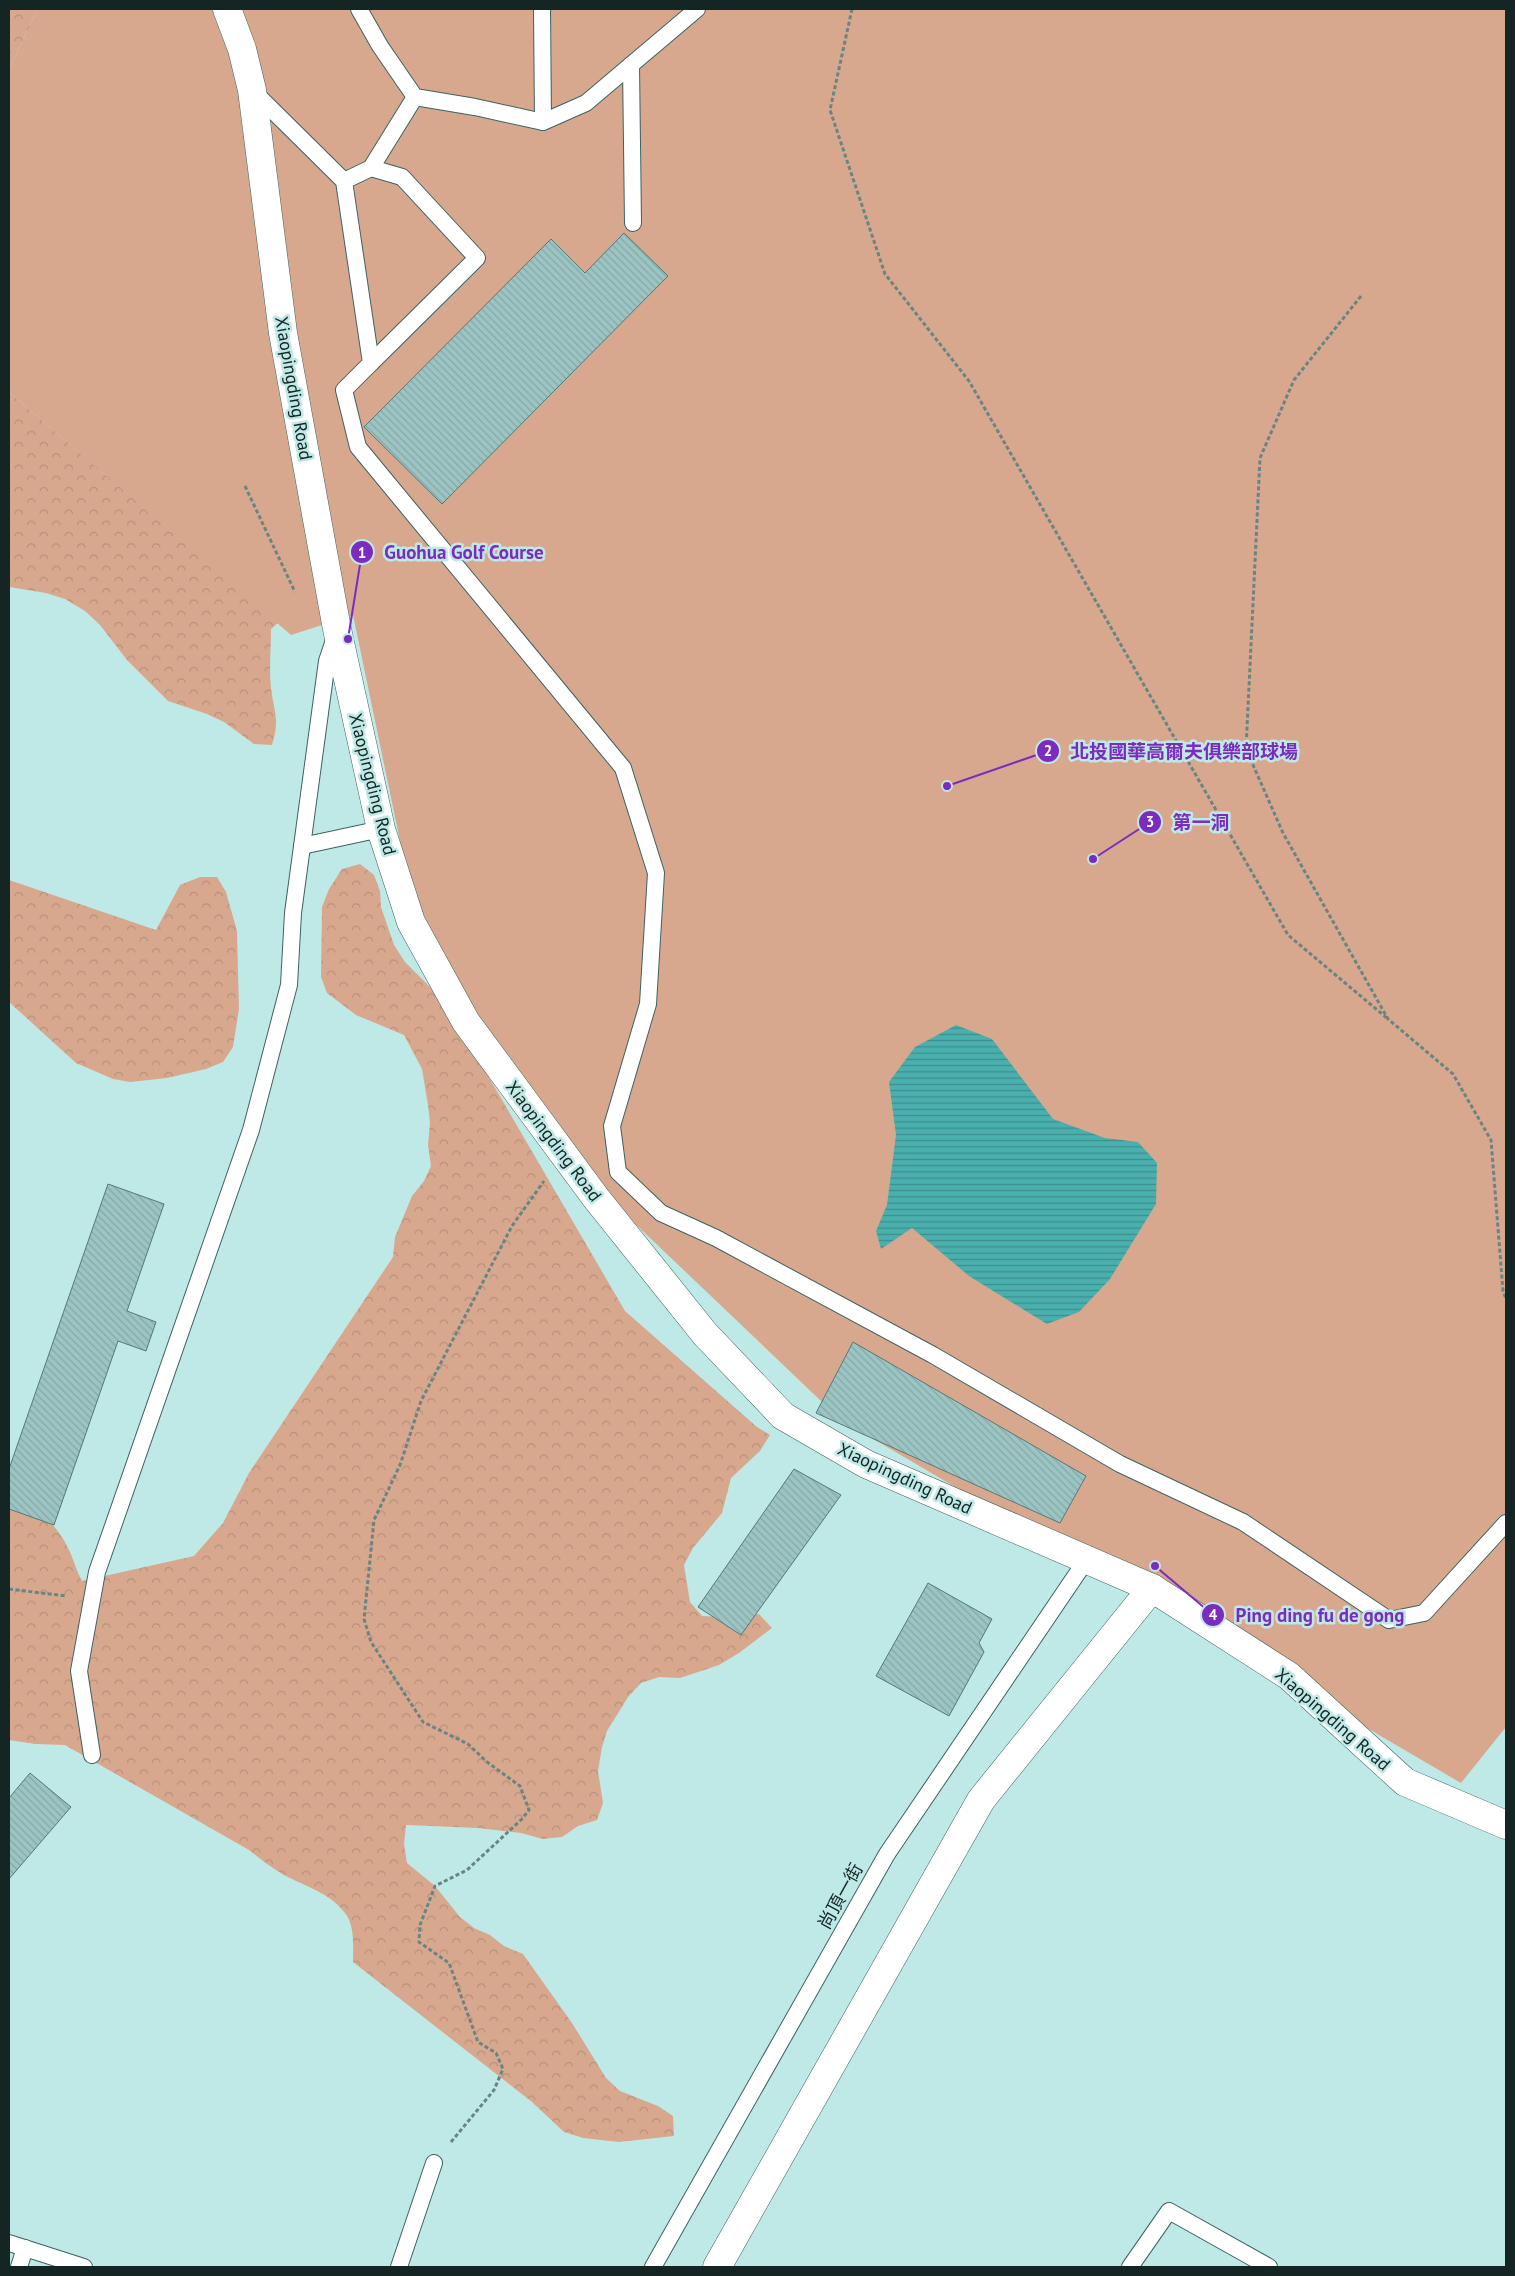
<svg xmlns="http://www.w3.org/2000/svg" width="1515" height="2276" viewBox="0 0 1515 2276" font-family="'PT Sans','Noto Sans TC',sans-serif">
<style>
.green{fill:#d8a88e}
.forest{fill:url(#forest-crowns)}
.water{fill:url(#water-rules)}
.building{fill:url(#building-back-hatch);stroke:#537978}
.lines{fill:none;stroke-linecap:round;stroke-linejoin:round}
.service-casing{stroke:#3d6261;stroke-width:18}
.minor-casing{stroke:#3d6261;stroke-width:29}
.tertiary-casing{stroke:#3d6261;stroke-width:29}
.path{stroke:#688583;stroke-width:3;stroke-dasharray:4 2.5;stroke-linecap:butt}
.service{stroke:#fff;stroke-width:16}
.minor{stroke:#fff;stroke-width:28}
.tertiary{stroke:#fff;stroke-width:28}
.labels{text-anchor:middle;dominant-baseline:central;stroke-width:5;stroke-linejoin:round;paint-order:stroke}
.street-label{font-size:18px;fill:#152524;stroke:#bfe9e7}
.leader{fill:none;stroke:#7b2cbf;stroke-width:2}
.callout-dot{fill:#7b2cbf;stroke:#bfe9e7;stroke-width:2}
.mark-label{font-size:15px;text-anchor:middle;font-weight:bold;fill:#fff}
.callout-label{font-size:19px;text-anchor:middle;font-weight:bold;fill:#7b2cbf;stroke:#bfe9e7;stroke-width:5;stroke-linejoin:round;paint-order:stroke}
</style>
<defs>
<pattern id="forest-crowns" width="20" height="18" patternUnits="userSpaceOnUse" patternTransform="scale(1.25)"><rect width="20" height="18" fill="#d8a88e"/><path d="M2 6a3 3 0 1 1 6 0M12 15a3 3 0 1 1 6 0" fill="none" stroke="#b8907a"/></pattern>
<pattern id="water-rules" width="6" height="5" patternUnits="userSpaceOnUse" patternTransform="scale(1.25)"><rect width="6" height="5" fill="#49b0ae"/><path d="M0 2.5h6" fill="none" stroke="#3c8f8d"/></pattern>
<pattern id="building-back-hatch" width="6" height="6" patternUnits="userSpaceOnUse" patternTransform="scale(1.25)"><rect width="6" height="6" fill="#9bc4c2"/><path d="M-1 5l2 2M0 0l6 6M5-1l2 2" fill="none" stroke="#85a8a7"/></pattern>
</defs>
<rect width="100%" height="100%" fill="#bfe9e7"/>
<!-- green -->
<polygon class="green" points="38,9 1506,9 1506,1727 1461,1783 841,1420 606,1196 420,937 353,615 291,635 9,392 9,69"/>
<!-- forest -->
<g class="forest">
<polygon points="9,9 38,9 9,69"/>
<path d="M9 392 278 623 271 629C271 648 269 669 271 688 274 712 280 719 272 745L254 744 224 722 207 714 168 701 127 660 100 625 85 611 65 599 46 593 9 587Z"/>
<path d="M360 864 374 875 380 891 381 907 394 945 405 962 445 1002 625 1311 757 1427 770 1435 760 1451 731 1478 722 1513 693 1548 684 1565 690 1602 702 1616 721 1617 759 1614 772 1628 739 1653 719 1665 680 1678 659 1677 641 1683 628 1697 607 1731 602 1747 598 1771 603 1803 597 1820 578 1826 562 1837 543 1839 521 1833 478 1828 406 1825 404 1844 407 1863 435 1886 460 1917 474 1928 490 1935 504 1946 523 1954 572 2023 606 2078 620 2091 658 2106 673 2116 674 2136 619 2142 583 2138 564 2132 532 2102 353 1962C353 1947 355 1925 345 1913 331 1895 313 1889 294 1880 277 1872 263 1861 249 1850L65 1745 35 1744 9 1740V1485C27 1496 58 1526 67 1546 73 1557 76 1570 82 1581L194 1556 208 1540 223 1523 249 1473 393 1257 395 1237 412 1196 424 1181 431 1166 428 1145 430 1123 428 1105 422 1069 404 1035 356 1015 327 993 321 977 322 907 329 889 342 869Z"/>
<polygon points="200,877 217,877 226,892 237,931 239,1009 233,1047 223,1062 206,1069 167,1078 130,1082 113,1079 76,1063 9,1002 9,880 156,930 180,885"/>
</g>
<!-- water -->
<polygon class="water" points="956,1025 992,1039 1053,1119 1105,1138 1138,1142 1157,1163 1156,1204 1110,1279 1079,1312 1047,1324 969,1276 912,1228 881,1249 876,1231 887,1205 896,1135 889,1082 915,1047"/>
<!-- building -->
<g class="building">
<polygon points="624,233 668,276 442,504 364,427 551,239 585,273"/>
<polygon points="108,1184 164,1204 127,1311 156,1322 146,1351 118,1341 54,1525 9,1509 9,1469"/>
<polygon points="853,1342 1086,1476 1060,1523 816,1413"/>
<polygon points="794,1469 841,1495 741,1635 698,1607"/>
<polygon points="928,1583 992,1619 979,1643 984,1652 949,1716 876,1676"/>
<polygon points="30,1773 71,1807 9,1879 9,1798"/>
</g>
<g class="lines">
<!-- service casing -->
<g class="service-casing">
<g id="service">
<polyline points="359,9 380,46 415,97 475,107 543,122 586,103 697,9"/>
<polyline points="542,9 543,122"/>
<polyline points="631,65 633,223"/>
<polyline points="252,90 344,181 371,363 344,390 358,447 623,768 656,873 648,1004 612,1126 618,1172 661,1213 716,1238 933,1355 1120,1464 1243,1522 1389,1620 1424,1613 1506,1523"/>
<polyline points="344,181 371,168 415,97"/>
<polyline points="371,363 477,258 402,177 371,168"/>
<polyline points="302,846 381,829"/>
<polyline points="92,1755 79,1671 97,1572 251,1130 289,985 293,913 327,661 335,637"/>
<polyline points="9,2243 84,2267"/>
<polyline points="19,2267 25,2248"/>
<polyline points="399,2267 434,2163"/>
<polyline points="653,2267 887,1854 1087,1559"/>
<polyline points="1130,2267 1169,2211 1269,2267"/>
</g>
</g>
<!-- minor casing -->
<g class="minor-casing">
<polyline id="minor" points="717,2267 981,1800 1152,1588"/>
</g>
<!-- tertiary casing -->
<g class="tertiary-casing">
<polyline id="tertiary" points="227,9 242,49 252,90 283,333 337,629 381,829 411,922 466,1022 596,1198 705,1334 783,1416 866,1464 1152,1588 1289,1676 1405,1782 1506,1825"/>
</g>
<!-- path -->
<g class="path">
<polyline points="852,9 830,110 885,274 969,381 1288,935 1388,1019"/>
<polyline points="1361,296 1294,380 1260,458 1246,749 1283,833 1388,1019 1453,1074 1491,1140 1503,1291 1506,1299"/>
<polyline points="245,486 295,592"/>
<polyline points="9,1589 66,1596"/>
<polyline points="451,2142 494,2090 503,2069 496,2053 478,2042 449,1963 419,1942 420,1925 435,1886 467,1870 522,1819 529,1810 520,1786 487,1762 468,1744 423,1722 371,1642 364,1619 374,1520 400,1465 421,1401 512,1226 544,1181"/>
</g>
<!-- service -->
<use href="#service" class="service"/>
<!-- minor -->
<use href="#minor" class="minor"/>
<!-- tertiary -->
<use href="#tertiary" class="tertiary"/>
</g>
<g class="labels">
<!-- street labels -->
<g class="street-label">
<text transform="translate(294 388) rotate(80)">Xiaopingding Road</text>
<text transform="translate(373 784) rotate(76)">Xiaopingding Road</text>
<text transform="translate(554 1141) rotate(53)">Xiaopingding Road</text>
<text transform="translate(905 1478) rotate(25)">Xiaopingding Road</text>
<text transform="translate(1333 1719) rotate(41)">Xiaopingding Road</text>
<text transform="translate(840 1896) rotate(-61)">尚頂一街</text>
</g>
</g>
<!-- callouts -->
<path class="leader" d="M348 639L362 552M947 786L1048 751M1093 859L1150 822M1155 1566L1213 1615"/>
<g class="callout-dot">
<circle cx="348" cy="639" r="5"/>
<circle cx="947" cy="786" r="5"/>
<circle cx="1093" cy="859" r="5"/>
<circle cx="1155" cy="1566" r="5"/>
<circle cx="362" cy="552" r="12"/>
<circle cx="1048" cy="751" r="12"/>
<circle cx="1150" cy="822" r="12"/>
<circle cx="1213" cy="1615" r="12"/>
</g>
<g class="mark-label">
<text x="362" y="558">1</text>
<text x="1048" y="756">2</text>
<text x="1150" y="827">3</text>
<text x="1213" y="1620">4</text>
</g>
<g class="callout-label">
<text x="464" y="559">Guohua Golf Course</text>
<text x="1184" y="758">北投國華高爾夫俱樂部球場</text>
<text x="1201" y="829">第一洞</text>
<text x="1320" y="1622">Ping ding fu de gong</text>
</g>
<!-- border -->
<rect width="1515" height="2276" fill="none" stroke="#152524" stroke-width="20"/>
</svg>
